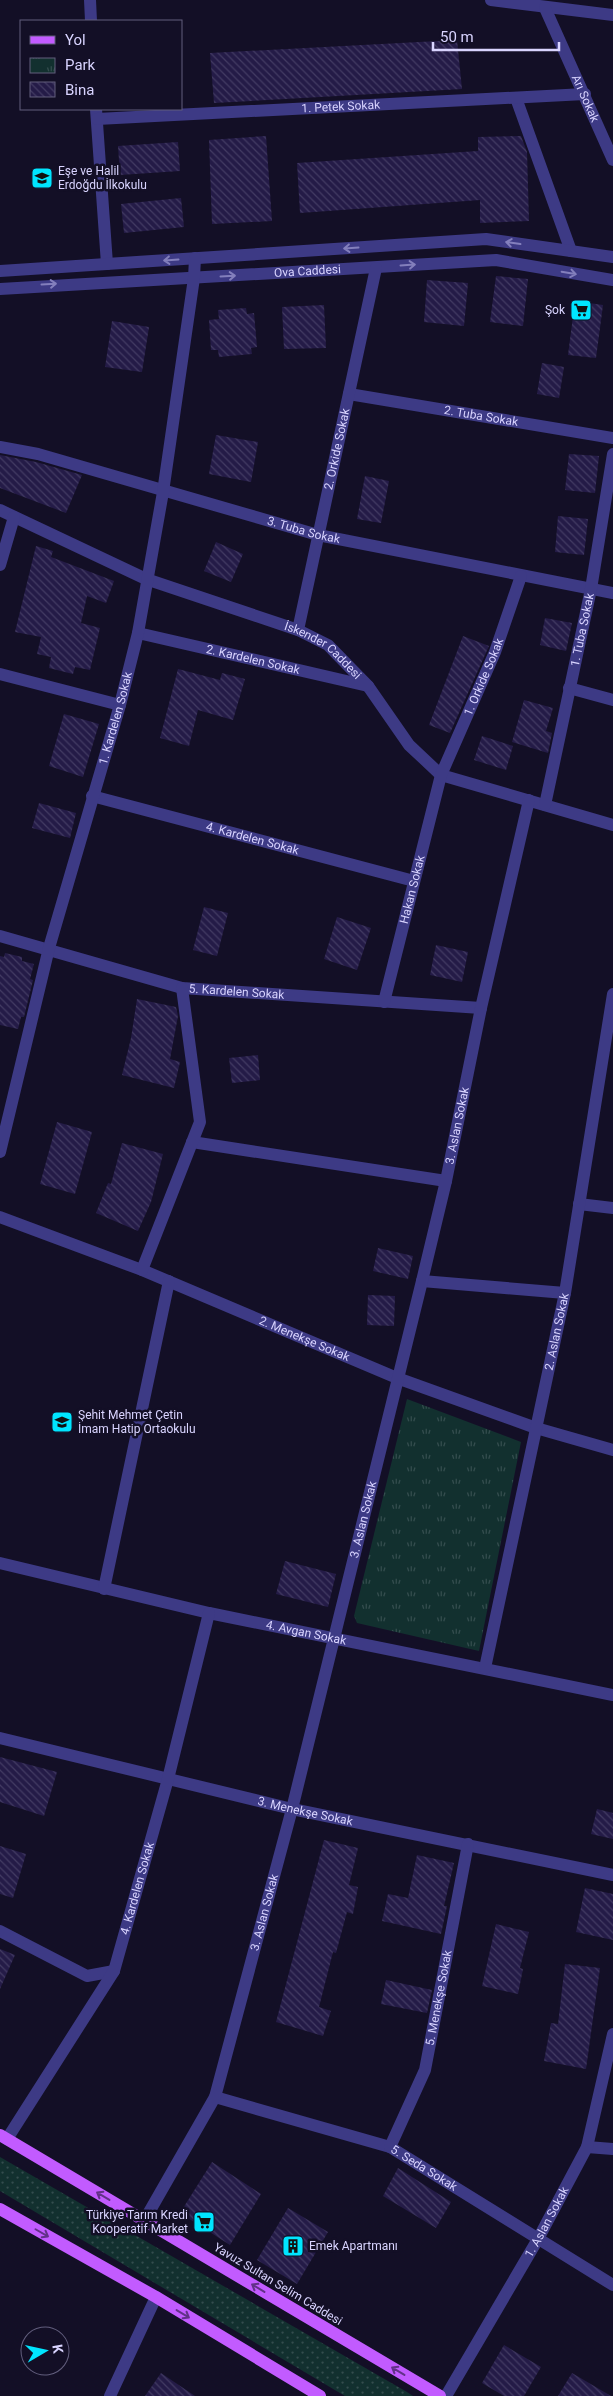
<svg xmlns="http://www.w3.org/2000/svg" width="613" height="2396" viewBox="0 0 613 2396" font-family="Roboto,sans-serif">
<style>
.grass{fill:url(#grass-dots)}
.park{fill:url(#park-tufts)}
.building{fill:url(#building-back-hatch)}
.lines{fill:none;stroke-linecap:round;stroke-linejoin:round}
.minor{stroke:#3d3a85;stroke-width:12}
.major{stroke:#c25bff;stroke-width:12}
.oneway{stroke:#837fbc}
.oneway2{stroke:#623188}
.labels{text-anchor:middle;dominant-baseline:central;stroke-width:5;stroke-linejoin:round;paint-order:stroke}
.street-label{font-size:12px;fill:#d9d4ff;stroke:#130f26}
.poi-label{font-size:12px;fill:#d9d4ff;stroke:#130f26;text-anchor:start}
</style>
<defs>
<pattern id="grass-dots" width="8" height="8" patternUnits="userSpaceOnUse" patternTransform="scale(1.25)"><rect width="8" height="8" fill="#12302f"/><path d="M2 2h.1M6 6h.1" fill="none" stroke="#344d4e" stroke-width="1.8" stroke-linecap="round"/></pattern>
<pattern id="park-tufts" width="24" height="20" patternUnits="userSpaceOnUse" patternTransform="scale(1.25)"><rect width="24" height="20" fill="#12302f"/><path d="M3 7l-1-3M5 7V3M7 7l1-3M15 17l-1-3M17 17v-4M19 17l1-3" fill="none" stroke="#344d4e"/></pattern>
<pattern id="building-back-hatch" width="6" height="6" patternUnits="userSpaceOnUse" patternTransform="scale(1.25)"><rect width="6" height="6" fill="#241b47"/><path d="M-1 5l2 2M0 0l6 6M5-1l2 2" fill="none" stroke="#433b63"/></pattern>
</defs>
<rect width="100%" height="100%" fill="#130f26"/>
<!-- grass -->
<polygon class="grass" points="0,2157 407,2392 413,2396 345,2396 0,2191"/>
<!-- park -->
<polygon class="park" points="407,1399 521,1442 479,1651 357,1623 354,1616"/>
<!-- building -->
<g class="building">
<polygon points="457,40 462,89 214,103 210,53"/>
<polygon points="266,136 272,221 212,224 209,140"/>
<polygon points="521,136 527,152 529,221 480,223 480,200 300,213 297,163 478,151 478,137"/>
<polygon points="178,142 180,171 120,175 118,146"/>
<polygon points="181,198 184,227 124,233 121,204"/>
<polygon points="496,276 528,279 523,326 490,322"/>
<polygon points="427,280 468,283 464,326 424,322"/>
<polygon points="575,301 603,305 596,358 568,355"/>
<polygon points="324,305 326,348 284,349 282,307"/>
<polygon points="246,308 247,314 254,313 257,347 251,348 252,354 219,357 218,350 211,350 209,320 219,319 218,310"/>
<polygon points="112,321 149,327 142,372 105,367"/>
<polygon points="542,363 564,367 559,398 537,394"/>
<polygon points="216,435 258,442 251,482 209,474"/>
<polygon points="569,454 599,456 595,493 565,490"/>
<polygon points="0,455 36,462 82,475 66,513 0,488"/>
<polygon points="365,476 389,481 381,523 357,519"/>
<polygon points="558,516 588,519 584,555 555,552"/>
<polygon points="216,542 243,554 231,582 204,571"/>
<polygon points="36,546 53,551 51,557 114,581 106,603 87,596 81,623 100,628 90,670 75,667 73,674 49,668 51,657 37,654 41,637 15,632"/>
<polygon points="545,618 572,623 566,651 540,645"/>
<polygon points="463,636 489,646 450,733 429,725"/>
<polygon points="178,669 220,680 222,673 245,679 233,720 198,710 189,746 160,738"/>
<polygon points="524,700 553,708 546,731 552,733 548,753 512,742"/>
<polygon points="64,714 99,724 83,777 49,766"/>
<polygon points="482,736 513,746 506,770 474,760"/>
<polygon points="39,803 76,813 70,838 32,828"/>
<polygon points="204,907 228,913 217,956 193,950"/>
<polygon points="337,917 371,928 357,970 324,959"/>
<polygon points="436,945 468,952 462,982 430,975"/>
<polygon points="5,953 22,957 22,961 34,964 30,979 33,980 24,1017 21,1017 18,1029 0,1025 0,956 4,957"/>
<polygon points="137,999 176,1007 178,1016 170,1059 180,1062 174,1088 122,1075 131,1038"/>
<polygon points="258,1055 260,1080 232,1083 229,1058"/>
<polygon points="57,1122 92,1132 75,1194 40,1184"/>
<polygon points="122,1143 163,1154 151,1202 138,1231 96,1213 108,1183 111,1184"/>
<polygon points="378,1248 413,1256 408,1279 373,1271"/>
<polygon points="368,1295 395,1296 394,1326 367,1325"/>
<polygon points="285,1561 336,1574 328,1607 276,1594"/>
<polygon points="0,1757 57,1772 44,1816 0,1802"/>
<polygon points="597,1809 613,1813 613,1839 591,1834"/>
<polygon points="324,1840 358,1848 349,1885 358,1887 353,1914 347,1912 336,1953 333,1952 319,2007 331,2011 323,2036 276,2022"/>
<polygon points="0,1846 26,1854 13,1898 0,1894"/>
<polygon points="417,1855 454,1863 444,1906 447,1906 441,1934 382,1921 388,1894 408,1898"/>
<polygon points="585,1888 613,1894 613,1940 576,1932"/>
<polygon points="496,1924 529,1932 520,1968 523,1969 518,1994 482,1986"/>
<polygon points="0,1949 15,1955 0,1989"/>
<polygon points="565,1964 600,1968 586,2069 544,2061 551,2023 558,2024"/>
<polygon points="386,1980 432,1990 427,2013 381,2004"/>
<polygon points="212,2162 261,2194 230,2245 180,2213"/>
<polygon points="398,2168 451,2202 436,2228 383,2196"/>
<polygon points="288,2208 328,2232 297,2284 257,2260"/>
<polygon points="504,2345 541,2367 524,2396 504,2396 482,2383"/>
<polygon points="161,2373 195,2396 145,2396"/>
<polygon points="572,2373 611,2396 558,2396"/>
</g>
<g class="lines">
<!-- minor -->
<g class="minor">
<polyline points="90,0 91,21"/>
<polyline points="491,0 613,15"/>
<path id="s1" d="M545 8 613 160"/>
<polyline points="516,98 571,251"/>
<polyline points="96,109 107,264"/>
<path id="s2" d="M97 119 585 94"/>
<polyline points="0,271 486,239 613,257"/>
<path id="s3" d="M0 289 496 260 613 280"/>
<path id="s4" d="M349 394 613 438"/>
<path id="s5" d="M0 447 38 454 318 535 613 593"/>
<path id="s6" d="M0 510 146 579 298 630 328 645 368 686 409 745 441 775 613 825"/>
<polyline points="0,565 14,517"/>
<path id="s7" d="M298 630 376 268"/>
<path id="s8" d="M138 633 368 686"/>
<polyline points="0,674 120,705"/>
<polyline points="569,688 613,700"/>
<path id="s9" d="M92 796 414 881"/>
<path id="s10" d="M545 805 591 589 613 454"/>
<path id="s11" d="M0 936 182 988 481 1008"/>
<path id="s12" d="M384 1002 441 775 495 652 521 576"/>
<polyline points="192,1142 446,1181"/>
<path id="s13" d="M0 1152 49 948 120 705 138 633 163 492 194 278 195 258"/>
<polyline points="579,1204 613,1208"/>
<path id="s14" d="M0 1217 142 1270 397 1378 536 1428 613 1450"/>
<polyline points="142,1270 200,1122 182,988"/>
<polyline points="422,1281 565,1293"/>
<path id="s15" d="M0 1563 209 1613 613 1695"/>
<polyline points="104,1589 169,1281"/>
<path id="s16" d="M485 1668 565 1293 613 994"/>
<path id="s17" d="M0 1738 292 1809 613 1875"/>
<polyline points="0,1931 87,1976 114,1971"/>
<path id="s18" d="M215 2097 390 2147 613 2285"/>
<path id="s19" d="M7 2139 114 1971 168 1779 209 1613"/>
<path id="s20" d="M390 2147 425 2070 468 1844"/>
<polyline points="587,2147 613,2149"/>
<path id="s21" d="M144 2221 215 2097 292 1809 422 1281 446 1181 481 1008 529 800"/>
<polyline points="110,2396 156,2297"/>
<path id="s22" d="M446 2396 538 2239 587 2147 613 2034"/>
</g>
<!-- major -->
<g class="major">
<polyline points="0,2135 440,2396"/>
<polyline points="0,2209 156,2297 320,2396"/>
</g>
</g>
<!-- one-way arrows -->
<defs><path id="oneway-shaft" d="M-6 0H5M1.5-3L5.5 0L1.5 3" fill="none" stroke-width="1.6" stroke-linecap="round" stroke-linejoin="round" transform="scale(1.25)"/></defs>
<g class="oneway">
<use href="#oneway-shaft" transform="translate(513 243) rotate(-172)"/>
<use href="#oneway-shaft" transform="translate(351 248) rotate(176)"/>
<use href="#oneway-shaft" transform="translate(171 260) rotate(176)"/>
<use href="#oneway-shaft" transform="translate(408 265) rotate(-4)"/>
<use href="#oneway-shaft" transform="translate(569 273) rotate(10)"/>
<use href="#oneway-shaft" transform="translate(228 276) rotate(-3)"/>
<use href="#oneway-shaft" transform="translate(49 284) rotate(-3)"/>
</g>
<g class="oneway2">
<use href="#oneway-shaft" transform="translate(103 2196) rotate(-149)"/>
<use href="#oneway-shaft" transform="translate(42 2233) rotate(30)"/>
<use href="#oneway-shaft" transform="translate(258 2288) rotate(-149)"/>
<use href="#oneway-shaft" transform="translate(183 2314) rotate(31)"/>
<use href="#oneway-shaft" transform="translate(398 2371) rotate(-149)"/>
</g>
<!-- icons -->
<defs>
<g id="school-square" transform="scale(1.125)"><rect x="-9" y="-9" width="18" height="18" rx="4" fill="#00e5ff" stroke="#130f26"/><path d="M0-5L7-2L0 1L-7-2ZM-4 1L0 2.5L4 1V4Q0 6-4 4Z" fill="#111"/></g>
<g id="supermarket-square" transform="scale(1.125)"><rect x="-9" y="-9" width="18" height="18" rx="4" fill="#00e5ff" stroke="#130f26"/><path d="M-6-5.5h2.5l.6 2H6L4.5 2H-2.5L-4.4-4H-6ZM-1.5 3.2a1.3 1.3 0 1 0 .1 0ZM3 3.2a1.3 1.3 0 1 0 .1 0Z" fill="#111"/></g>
<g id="building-square" transform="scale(1.125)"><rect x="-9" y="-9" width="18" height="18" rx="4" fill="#00e5ff" stroke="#130f26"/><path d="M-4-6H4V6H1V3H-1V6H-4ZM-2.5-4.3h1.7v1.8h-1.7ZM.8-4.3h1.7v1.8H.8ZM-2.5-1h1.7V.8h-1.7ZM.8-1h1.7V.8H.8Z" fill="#111"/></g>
</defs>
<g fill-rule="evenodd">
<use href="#school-square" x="42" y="178"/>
<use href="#supermarket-square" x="581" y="310"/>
<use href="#school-square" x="62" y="1422"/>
<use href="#supermarket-square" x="204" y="2222"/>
<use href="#building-square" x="293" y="2246"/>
</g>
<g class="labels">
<!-- street labels -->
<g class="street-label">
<text stroke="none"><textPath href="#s1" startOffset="99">Arı Sokak</textPath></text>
<text stroke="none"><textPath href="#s2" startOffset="244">1. Petek Sokak</textPath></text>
<text stroke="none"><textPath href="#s3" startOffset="308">Ova Caddesi</textPath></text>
<text stroke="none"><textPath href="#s4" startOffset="134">2. Tuba Sokak</textPath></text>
<text stroke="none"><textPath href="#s7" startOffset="185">2. Orkide Sokak</textPath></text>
<text stroke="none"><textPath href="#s5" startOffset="315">3. Tuba Sokak</textPath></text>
<text stroke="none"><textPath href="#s10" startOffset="179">1. Tuba Sokak</textPath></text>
<text stroke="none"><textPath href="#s6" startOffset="354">İskender Caddesi</textPath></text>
<text stroke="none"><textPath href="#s8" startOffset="118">2. Kardelen Sokak</textPath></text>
<text stroke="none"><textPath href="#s12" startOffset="341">1. Orkide Sokak</textPath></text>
<text stroke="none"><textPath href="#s13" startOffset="449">1. Kardelen Sokak</textPath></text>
<text stroke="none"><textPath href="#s9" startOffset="166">4. Kardelen Sokak</textPath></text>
<text stroke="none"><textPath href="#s12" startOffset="116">Hakan Sokak</textPath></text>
<text stroke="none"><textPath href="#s11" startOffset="244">5. Kardelen Sokak</textPath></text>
<text stroke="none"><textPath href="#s21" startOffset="1144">3. Aslan Sokak</textPath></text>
<text stroke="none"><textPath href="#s16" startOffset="344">2. Aslan Sokak</textPath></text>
<text stroke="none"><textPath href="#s14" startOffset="328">2. Menekşe Sokak</textPath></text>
<text stroke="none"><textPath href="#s21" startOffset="739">3. Aslan Sokak</textPath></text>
<text stroke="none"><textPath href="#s15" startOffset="314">4. Avgan Sokak</textPath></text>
<text stroke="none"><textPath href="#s17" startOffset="314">3. Menekşe Sokak</textPath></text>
<text stroke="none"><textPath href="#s19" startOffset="285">4. Kardelen Sokak</textPath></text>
<text stroke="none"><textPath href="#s21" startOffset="334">3. Aslan Sokak</textPath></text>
<text stroke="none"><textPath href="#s20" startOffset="158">5. Menekşe Sokak</textPath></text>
<text stroke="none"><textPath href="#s18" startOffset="222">5. Seda Sokak</textPath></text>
<text stroke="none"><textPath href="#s22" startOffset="201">1. Aslan Sokak</textPath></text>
<text transform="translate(278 2284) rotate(31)">Yavuz Sultan Selim Caddesi</text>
</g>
<!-- poi labels -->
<g class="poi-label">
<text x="58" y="171">Eşe ve Halil<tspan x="58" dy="14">Erdoğdu İlkokulu</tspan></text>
<text x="565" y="310" text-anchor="end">Şok</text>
<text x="78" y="1415">Şehit Mehmet Çetin<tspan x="78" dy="14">İmam Hatip Ortaokulu</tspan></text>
<text x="188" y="2215" text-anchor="end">Türkiye Tarım Kredi<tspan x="188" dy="14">Kooperatif Market</tspan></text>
<text x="309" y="2246">Emek Apartmanı</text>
</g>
</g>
<!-- legend -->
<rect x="20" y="20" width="162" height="90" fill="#130f26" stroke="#625e7d"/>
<rect x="30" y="36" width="25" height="8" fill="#c25bff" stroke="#625e7d"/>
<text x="65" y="45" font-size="15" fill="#d9d4ff">Yol</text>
<rect x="30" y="58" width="25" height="15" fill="url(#park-tufts)" stroke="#625e7d"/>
<text x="65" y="70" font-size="15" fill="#d9d4ff">Park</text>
<rect x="30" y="82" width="25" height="15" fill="url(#building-back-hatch)" stroke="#625e7d"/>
<text x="65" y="95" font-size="15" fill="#d9d4ff">Bina</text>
<!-- north arrow -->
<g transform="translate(45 2351) rotate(81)"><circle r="24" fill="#130f26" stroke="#625e7d"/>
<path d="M0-4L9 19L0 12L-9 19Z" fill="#00e5ff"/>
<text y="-8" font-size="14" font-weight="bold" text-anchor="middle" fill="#d9d4ff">K</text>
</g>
<!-- scale -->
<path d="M433 42v8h126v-8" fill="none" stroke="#d9d4ff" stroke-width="2.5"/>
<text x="440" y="42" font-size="15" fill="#d9d4ff" stroke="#130f26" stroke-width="4" paint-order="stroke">50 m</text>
</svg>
